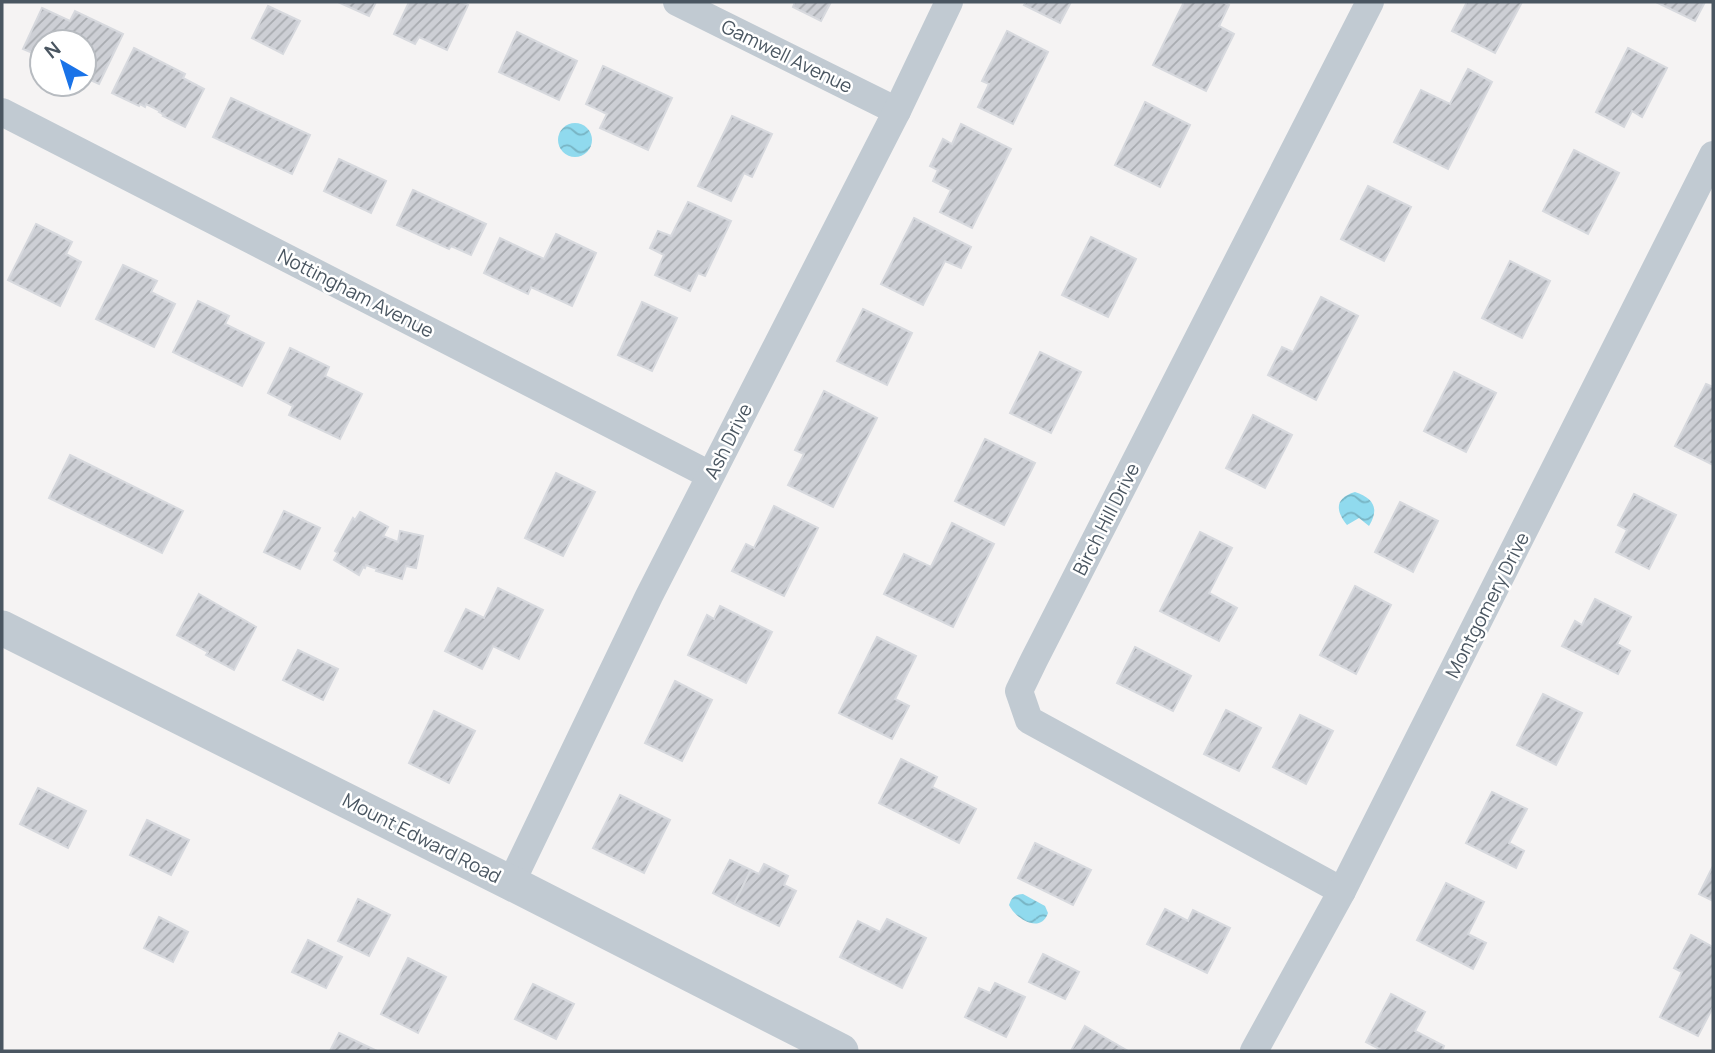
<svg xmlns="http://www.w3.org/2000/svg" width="1715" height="1053" viewBox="0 0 1715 1053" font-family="Manrope,sans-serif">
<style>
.water{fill:url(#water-waves)}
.building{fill:url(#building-hatch);stroke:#d7d9de;stroke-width:2}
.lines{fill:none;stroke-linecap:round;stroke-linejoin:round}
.minor{stroke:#c1cad2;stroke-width:28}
.tertiary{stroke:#c1cad2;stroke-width:35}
.labels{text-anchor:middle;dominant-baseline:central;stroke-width:5;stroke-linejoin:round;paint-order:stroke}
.street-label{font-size:19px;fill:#4a5661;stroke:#fff}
</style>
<defs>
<pattern id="water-waves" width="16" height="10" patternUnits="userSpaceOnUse" patternTransform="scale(1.75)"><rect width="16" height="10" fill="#90daee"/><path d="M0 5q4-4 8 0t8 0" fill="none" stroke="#78b4c4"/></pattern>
<pattern id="building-hatch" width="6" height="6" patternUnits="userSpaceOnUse" patternTransform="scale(1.75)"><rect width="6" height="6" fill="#cdcfd5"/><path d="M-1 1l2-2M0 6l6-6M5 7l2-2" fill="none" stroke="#a8abb0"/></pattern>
</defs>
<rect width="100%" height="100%" fill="#f5f3f3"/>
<!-- water -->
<g class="water">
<circle cx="575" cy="140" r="17"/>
<path d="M1355 492C1373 498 1380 508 1369 526L1359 518 1347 525C1335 510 1335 498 1355 492Z"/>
<path d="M1023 894 1045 906 1048 913C1040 935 1015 918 1009 905 1012 897 1014 895 1023 894Z"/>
</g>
<!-- building -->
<g class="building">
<polygon points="338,2 376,2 369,16"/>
<polygon points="409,2 462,2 468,5 447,50 419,37 415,44 394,34"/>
<polygon points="795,2 831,2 821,21 793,7"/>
<polygon points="1026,2 1071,2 1060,23 1024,5"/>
<polygon points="1184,2 1223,2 1229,5 1219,26 1234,34 1206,91 1153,65"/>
<polygon points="1467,2 1522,2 1495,53 1452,31"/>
<polygon points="1656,2 1705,2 1695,21"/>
<polygon points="268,6 300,21 283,54 252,38"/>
<polygon points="42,8 70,21 75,11 123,34 99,84 84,77 84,42 42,42 42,57 23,49"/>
<polygon points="1007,31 1048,52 1013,124 978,107 989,84 982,81"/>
<polygon points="517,32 577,61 559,100 499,72"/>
<polygon points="134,48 185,74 183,78 204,89 185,127 163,116 164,115 159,112 160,111 146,104 145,107 140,104 139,106 112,93"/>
<polygon points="1628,48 1667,68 1642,117 1632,111 1624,127 1596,112"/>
<polygon points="603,66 672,98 648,150 600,128 607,114 586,104"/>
<polygon points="1468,69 1492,82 1448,169 1394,142 1421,90 1450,104"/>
<polygon points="231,98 310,135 292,174 213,137"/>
<polygon points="1145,102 1190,125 1160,187 1115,165"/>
<polygon points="732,116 772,134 752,177 744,173 731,201 698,186"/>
<polygon points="961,124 1011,149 972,228 940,212 951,190 933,181 938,170 930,166 943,139 952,144"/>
<polygon points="1574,150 1619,173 1588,234 1543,211"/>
<polygon points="339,159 386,181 371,213 324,191"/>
<polygon points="1368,186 1411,207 1384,261 1341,239"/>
<polygon points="413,190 486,224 471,255 451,246 449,249 397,225"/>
<polygon points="688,202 731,221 705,276 698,273 690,291 655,275 664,255 650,248 658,231 671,236"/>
<polygon points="914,218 971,247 961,268 945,261 923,305 881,284"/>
<polygon points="36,224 72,242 66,254 81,262 60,306 8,280"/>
<polygon points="556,234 596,253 572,306 531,287 528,294 484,273 500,238 544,259"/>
<polygon points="1091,237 1136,259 1108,317 1062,295"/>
<polygon points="1510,261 1550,281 1522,338 1482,318"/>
<polygon points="123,265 157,281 151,292 175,304 154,347 96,319"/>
<polygon points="1321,297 1358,316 1316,400 1268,375 1282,347 1293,352"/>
<polygon points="198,301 229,316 225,324 264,343 242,386 173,352"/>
<polygon points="642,302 677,318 652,371 618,355"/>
<polygon points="863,309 912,333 887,385 837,361"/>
<polygon points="290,348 329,367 325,376 362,394 340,439 289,415 293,406 268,393"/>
<polygon points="1040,352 1081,372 1051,433 1010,413"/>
<polygon points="1454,372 1496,393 1466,452 1424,431"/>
<polygon points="1706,384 1713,387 1713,465 1675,446"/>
<polygon points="824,391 877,418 833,507 788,485 804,454 795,450"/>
<polygon points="1253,415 1292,435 1265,488 1226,468"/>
<polygon points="985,439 1035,463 1004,525 955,501"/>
<polygon points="70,455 183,511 162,553 49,498"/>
<polygon points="556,473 595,492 563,556 525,538"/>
<polygon points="1634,494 1676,515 1649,569 1616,552 1627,530 1618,525"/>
<polygon points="1400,502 1438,521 1413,572 1375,552"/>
<polygon points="774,506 818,528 784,596 732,571 746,544 754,548"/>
<polygon points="284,511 320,528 300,569 264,552"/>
<polygon points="360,512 388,527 383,536 398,542 400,531 423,536 416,568 406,566 402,579 376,571 377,569 366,565 365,568 363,567 359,575 334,560 338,553 335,551 353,518 355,520"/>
<polygon points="952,523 994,544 953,627 884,594 904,554 931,567"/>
<polygon points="1200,532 1232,548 1209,593 1237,608 1219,641 1160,611"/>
<polygon points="1355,586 1391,605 1356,674 1320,655"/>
<polygon points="498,588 543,610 519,659 493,646 482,669 445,651 466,609 484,618"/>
<polygon points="199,594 256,627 234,670 206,655 208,652 177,635"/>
<polygon points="1595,599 1631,617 1617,644 1630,651 1618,674 1562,646 1575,621 1582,625"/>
<polygon points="720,606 772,632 746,683 688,655 707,615 714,619"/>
<polygon points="877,637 916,656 895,699 909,706 892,739 839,713"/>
<polygon points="1135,647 1191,676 1173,711 1117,683"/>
<polygon points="298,650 338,669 323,700 283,680"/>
<polygon points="675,681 712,700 682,761 645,743"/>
<polygon points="1543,694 1582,713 1556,765 1517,745"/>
<polygon points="1226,710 1261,728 1239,771 1204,754"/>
<polygon points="434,711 475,731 449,783 409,763"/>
<polygon points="1300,715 1333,731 1306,784 1273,767"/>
<polygon points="901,759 937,777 932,787 976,809 959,843 879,803"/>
<polygon points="38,788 86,811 68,848 20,824"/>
<polygon points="1492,792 1527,809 1509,843 1524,851 1516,868 1466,843"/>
<polygon points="620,795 670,820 644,873 593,848"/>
<polygon points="147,820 189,840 171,875 130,855"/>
<polygon points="1035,843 1091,870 1073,905 1018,878"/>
<polygon points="730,860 751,870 734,904 713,893"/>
<polygon points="764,864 788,876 784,885 796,891 779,926 734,904 751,870 759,874"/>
<polygon points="1712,868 1713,869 1713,901 1699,894"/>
<polygon points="1446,883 1484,902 1468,934 1486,943 1473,969 1417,940"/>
<polygon points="358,899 390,915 369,956 338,941"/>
<polygon points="1165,909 1188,921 1193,910 1230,928 1207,973 1147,944"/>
<polygon points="159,917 188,932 173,962 144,948"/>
<polygon points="887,919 926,938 902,988 840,957 858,921 880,932"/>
<polygon points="1691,935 1713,947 1713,1007 1698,1036 1660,1017 1682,972 1674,968"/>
<polygon points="308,940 342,957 326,988 292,972"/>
<polygon points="1043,954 1079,972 1065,999 1029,982"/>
<polygon points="408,958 446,977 418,1033 381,1014"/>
<polygon points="995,983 1025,997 1006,1037 965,1017 979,988 990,993"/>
<polygon points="533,984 574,1004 556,1039 515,1019"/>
<polygon points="1391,994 1425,1012 1415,1031 1444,1046 1442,1051 1383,1051 1366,1042"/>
<polygon points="1085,1026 1128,1051 1071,1051"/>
<polygon points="339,1033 377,1051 330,1051"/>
</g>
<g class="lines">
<!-- minor -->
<g class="minor">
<polyline points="677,2 897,111"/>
<polyline points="2,112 710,475"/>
<polyline points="511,883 649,596 897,111 949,2"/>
<polyline points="1342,891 1029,720 1019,691 1034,660 1370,2"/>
<polyline points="1254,1051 1342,891 1713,155"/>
</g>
<!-- tertiary -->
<polyline class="tertiary" points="2,628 511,883 841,1051"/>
</g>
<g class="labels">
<!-- street labels -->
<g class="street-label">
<text transform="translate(787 56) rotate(26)">Gamwell Avenue</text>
<text transform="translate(356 293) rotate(27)">Nottingham Avenue</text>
<text transform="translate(728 441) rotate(-63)">Ash Drive</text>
<text transform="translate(1106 519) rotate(-63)">Birch Hill Drive</text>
<text transform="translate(1487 605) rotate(-63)">Montgomery Drive</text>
<text transform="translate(422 838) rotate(27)">Mount Edward Road</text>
</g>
</g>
<!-- border -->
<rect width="1715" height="1053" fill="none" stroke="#4a5661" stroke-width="7"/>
<!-- north arrow -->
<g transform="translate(63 63) rotate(321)"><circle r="33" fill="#ffffff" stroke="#b7bbc0" stroke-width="2"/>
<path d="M0-5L12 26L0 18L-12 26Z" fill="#1a73e8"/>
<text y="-10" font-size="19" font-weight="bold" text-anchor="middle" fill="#4a5661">N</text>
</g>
</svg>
